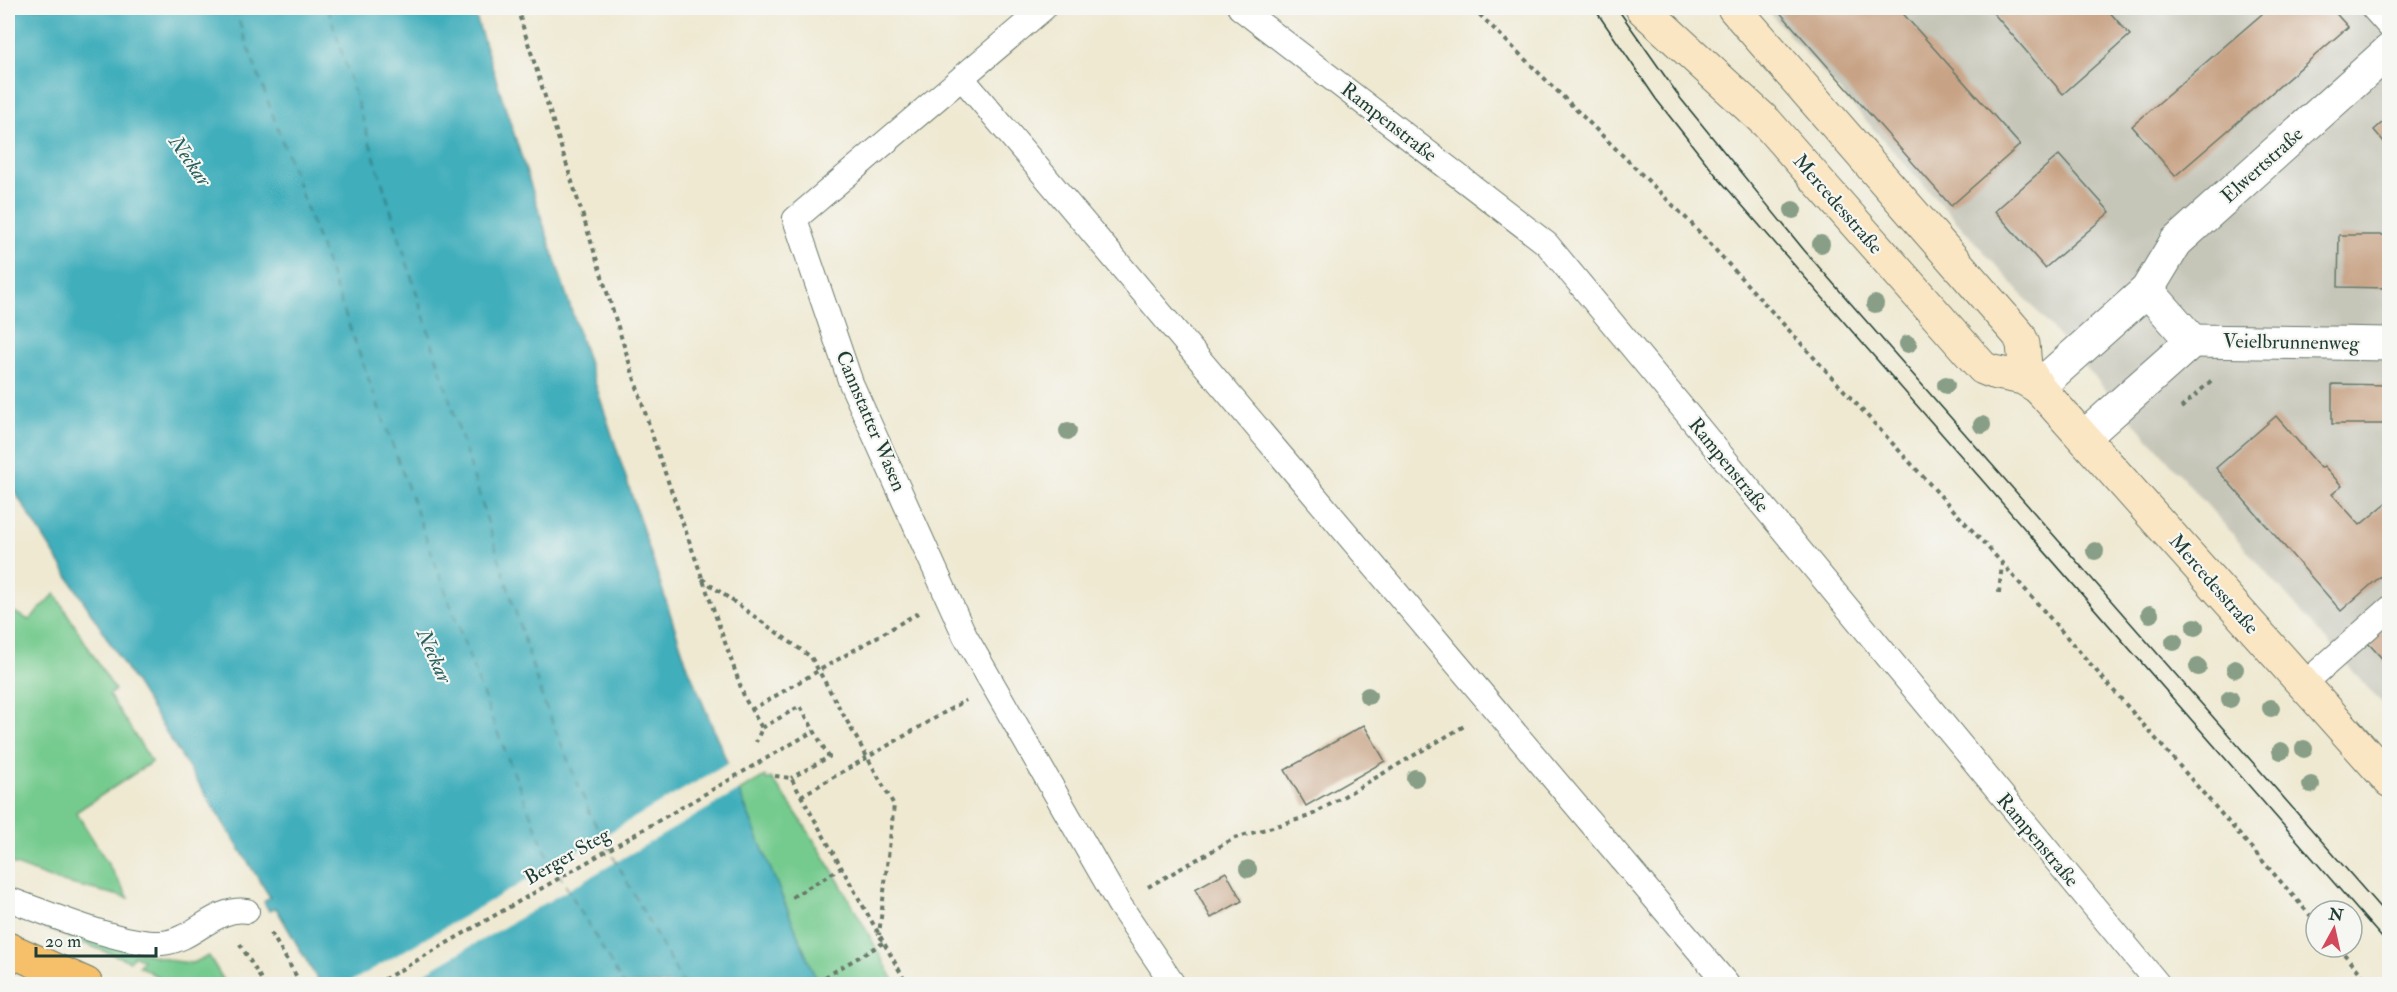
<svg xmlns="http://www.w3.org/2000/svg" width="2397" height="992" viewBox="0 0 2397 992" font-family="'IM FELL Double Pica',serif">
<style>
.industrial{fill:#c5c5b8}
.green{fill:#75ca8e;stroke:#4a8461;stroke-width:1.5}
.water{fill:#3faebb;stroke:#2f7678;stroke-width:1.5}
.pier{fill:#efe9d2}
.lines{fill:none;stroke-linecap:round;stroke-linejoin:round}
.ferry{stroke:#295f5c;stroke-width:1.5;stroke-dasharray:8 6;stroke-linecap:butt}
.building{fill:#c7a284}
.service-casing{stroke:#68796b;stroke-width:26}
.minor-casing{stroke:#68796b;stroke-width:35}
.secondary-casing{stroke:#68796b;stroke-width:35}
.primary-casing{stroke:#68796b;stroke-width:35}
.path{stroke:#68796b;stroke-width:4;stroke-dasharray:4.5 4.5;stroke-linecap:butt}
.service{stroke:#fff;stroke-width:24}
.minor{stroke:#fff;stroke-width:33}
.secondary{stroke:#fbe6c4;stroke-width:33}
.primary{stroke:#f6c06b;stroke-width:33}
.tram{stroke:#1f3d34;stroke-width:1.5}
.path-bridge{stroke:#68796b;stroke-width:4;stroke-dasharray:4.5 4.5;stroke-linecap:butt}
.tree{fill:#889e87}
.labels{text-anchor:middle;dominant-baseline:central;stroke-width:4.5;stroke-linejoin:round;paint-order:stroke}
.street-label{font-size:20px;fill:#1f3d34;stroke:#f6f6f2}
.water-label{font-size:21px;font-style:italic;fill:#295f5c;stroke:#f6f6f2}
</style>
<rect width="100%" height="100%" fill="#f6f6f2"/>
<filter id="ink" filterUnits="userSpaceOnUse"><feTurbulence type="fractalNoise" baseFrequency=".0167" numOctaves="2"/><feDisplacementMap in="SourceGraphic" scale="12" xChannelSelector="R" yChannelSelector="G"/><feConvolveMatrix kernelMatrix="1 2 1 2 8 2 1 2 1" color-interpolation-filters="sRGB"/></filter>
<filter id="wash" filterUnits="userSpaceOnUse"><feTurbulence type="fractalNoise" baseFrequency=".008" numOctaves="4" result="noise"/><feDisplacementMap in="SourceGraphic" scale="24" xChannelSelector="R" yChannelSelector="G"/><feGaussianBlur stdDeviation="1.35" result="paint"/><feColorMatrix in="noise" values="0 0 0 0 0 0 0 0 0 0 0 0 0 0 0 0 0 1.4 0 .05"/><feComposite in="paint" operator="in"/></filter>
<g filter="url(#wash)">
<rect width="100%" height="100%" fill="#efe9d2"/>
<!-- industrial -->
<polygon class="industrial" points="1765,8 2389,8 2389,712 2027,300"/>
<!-- green -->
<g class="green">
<polygon points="55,594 115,690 109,695 152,762 76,812 129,898 58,881 8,862 8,609 29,620"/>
<path d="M765 776 767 780 771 778C820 842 857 914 896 984H818L737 792Z"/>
<polygon points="37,925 174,961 192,963 209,956 226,984 170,984 139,966 143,960 134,955 130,961"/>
</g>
<!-- water -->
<polygon class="water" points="8,8 473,8 686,662 818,984 320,984 276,908 269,911 264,902 270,897 8,481"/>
<!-- pier -->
<polygon class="pier" points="729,763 740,790 492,934 405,984 347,984"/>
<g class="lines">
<!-- ferry -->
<g class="ferry">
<polyline points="234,8 490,714 545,850 623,984"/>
<polyline points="328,8 542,697 591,816 683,984"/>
</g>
</g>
<g id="blocks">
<!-- building -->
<g class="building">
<polygon points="1776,8 1898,8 2020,145 1951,206"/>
<polygon points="1989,8 2106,8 2130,35 2063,94"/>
<polygon points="2269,8 2331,8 2348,27 2175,176 2132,126"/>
<polygon points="2390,116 2390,149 2374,130"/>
<polygon points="2059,155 2110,212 2045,268 1995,211"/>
<polygon points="2339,235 2390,235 2390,288 2338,287"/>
<polygon points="2332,384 2390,385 2390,424 2332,424"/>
<polygon points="2276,416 2321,468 2324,466 2342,486 2332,494 2360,525 2390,500 2390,568 2341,611 2216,468"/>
<polygon points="2390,624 2390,667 2368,643"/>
<polygon points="1364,725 1385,761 1306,806 1285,770"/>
<polygon points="1226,872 1242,901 1211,918 1195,889"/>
</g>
</g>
</g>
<g filter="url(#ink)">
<use href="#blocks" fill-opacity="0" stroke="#68796b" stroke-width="1.5"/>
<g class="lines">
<!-- service casing -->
<g class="service-casing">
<g id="service">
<polyline points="1044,8 795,219 851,383 965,636 1119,904 1173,984"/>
<polyline points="1240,8 1547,244 2158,984"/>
<polyline points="2373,8 2390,27"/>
<polyline points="962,78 1727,984"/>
<polyline points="2304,684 2390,608"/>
<path d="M8 899C48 913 121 945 162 943 193 941 215 906 247 911"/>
</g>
</g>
<!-- minor casing -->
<g class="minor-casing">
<g id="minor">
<polyline points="2147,290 2192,341"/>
<polyline points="2192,341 2390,344"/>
<polyline points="2038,387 2147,290 2176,242 2390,50"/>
<polyline points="2084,437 2192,341"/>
</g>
</g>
<!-- secondary casing -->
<g class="secondary-casing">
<g id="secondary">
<polyline points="1642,8 1767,123 1983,368 1993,372 2023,378 2038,387"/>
<polyline points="1734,8 2019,335 2023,344 2025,366 2038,387 2390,781"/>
</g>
</g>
<!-- primary casing -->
<g class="primary-casing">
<polyline id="primary" points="8,949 86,984"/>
</g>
<!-- path -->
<g class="path">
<polyline points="517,8 657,450 745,699 762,728 756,742"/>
<polyline points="1473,8 1689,221 2002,563 2316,922"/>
<polyline points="2181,408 2212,380"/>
<polyline points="702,579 811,657 894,805 879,935"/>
<polyline points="1999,593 2002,564"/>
<polyline points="751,710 918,613"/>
<polyline points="762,728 800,706 829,757 791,778"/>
<polyline points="774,754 814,731"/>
<polyline points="775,776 791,778 907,984"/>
<polyline points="801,796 966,700"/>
<polyline points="1148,887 1235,838 1310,816 1466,725"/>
<polyline points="792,897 841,868"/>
<polyline points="271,933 301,984"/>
<polyline points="240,944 264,984"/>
<polyline points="2338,947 2370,984"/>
<polyline points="825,977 883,943"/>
</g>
<!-- service -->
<use href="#service" class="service"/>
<!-- minor -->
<use href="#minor" class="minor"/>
<!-- secondary -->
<use href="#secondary" class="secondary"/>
<!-- primary -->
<use href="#primary" class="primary"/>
<!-- tram -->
<g class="tram">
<polyline points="1594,8 1656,99 1719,179 2390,947"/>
<polyline points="1617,8 1681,99 1804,250 2390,919"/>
</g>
<!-- path-bridge -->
<polyline class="path-bridge" points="376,984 774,754"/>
</g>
<!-- trees -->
<g class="tree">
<circle cx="1793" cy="210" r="9"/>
<circle cx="1821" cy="244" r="9"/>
<circle cx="1875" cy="304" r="9"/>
<circle cx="1908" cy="344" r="9"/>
<circle cx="1946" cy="385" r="9"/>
<circle cx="1982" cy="425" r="9"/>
<circle cx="1068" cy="431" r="9"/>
<circle cx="2095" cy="551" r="9"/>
<circle cx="2150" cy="614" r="9"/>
<circle cx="2195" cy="627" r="9"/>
<circle cx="2174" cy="642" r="9"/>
<circle cx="2198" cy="667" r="9"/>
<circle cx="2235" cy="669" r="9"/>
<circle cx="1368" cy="696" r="9"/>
<circle cx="2230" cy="699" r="9"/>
<circle cx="2271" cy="708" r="9"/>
<circle cx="2304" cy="749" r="9"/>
<circle cx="2281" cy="751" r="9"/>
<circle cx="1415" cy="778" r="9"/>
<circle cx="2311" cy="785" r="9"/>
<circle cx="1248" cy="869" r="9"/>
</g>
</g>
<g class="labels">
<!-- street labels -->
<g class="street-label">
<text transform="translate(1389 122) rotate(38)">Rampenstraße</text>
<text transform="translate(2262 165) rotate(-42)">Elwertstraße</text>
<text transform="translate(1838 204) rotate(49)">Mercedesstraße</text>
<text transform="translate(2291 342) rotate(1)">Veielbrunnenweg</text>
<text transform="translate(871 421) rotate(67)">Cannstatter Wasen</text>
<text transform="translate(1729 465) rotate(51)">Rampenstraße</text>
<text transform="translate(2214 584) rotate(49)">Mercedesstraße</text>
<text transform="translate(2038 840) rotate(50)">Rampenstraße</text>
<text transform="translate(567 856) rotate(-30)">Berger Steg</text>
</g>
<!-- water labels -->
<g class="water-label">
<text transform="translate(190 161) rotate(55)">Neckar</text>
<text transform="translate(434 656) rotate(66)">Neckar</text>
</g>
</g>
<!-- margin -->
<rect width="2397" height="992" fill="none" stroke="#f6f6f2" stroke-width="30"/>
<!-- north arrow -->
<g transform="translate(2334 929) rotate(8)"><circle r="28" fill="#f6f6f2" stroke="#a0aca6" stroke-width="1.5"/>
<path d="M0-4.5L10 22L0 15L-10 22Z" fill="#d1495b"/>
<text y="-9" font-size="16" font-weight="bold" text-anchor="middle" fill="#1f3d34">N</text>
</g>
<!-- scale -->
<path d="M36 947v9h120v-9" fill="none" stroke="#1f3d34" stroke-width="3"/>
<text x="45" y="947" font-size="18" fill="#1f3d34" stroke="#f6f6f2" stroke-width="4.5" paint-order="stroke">20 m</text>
</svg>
